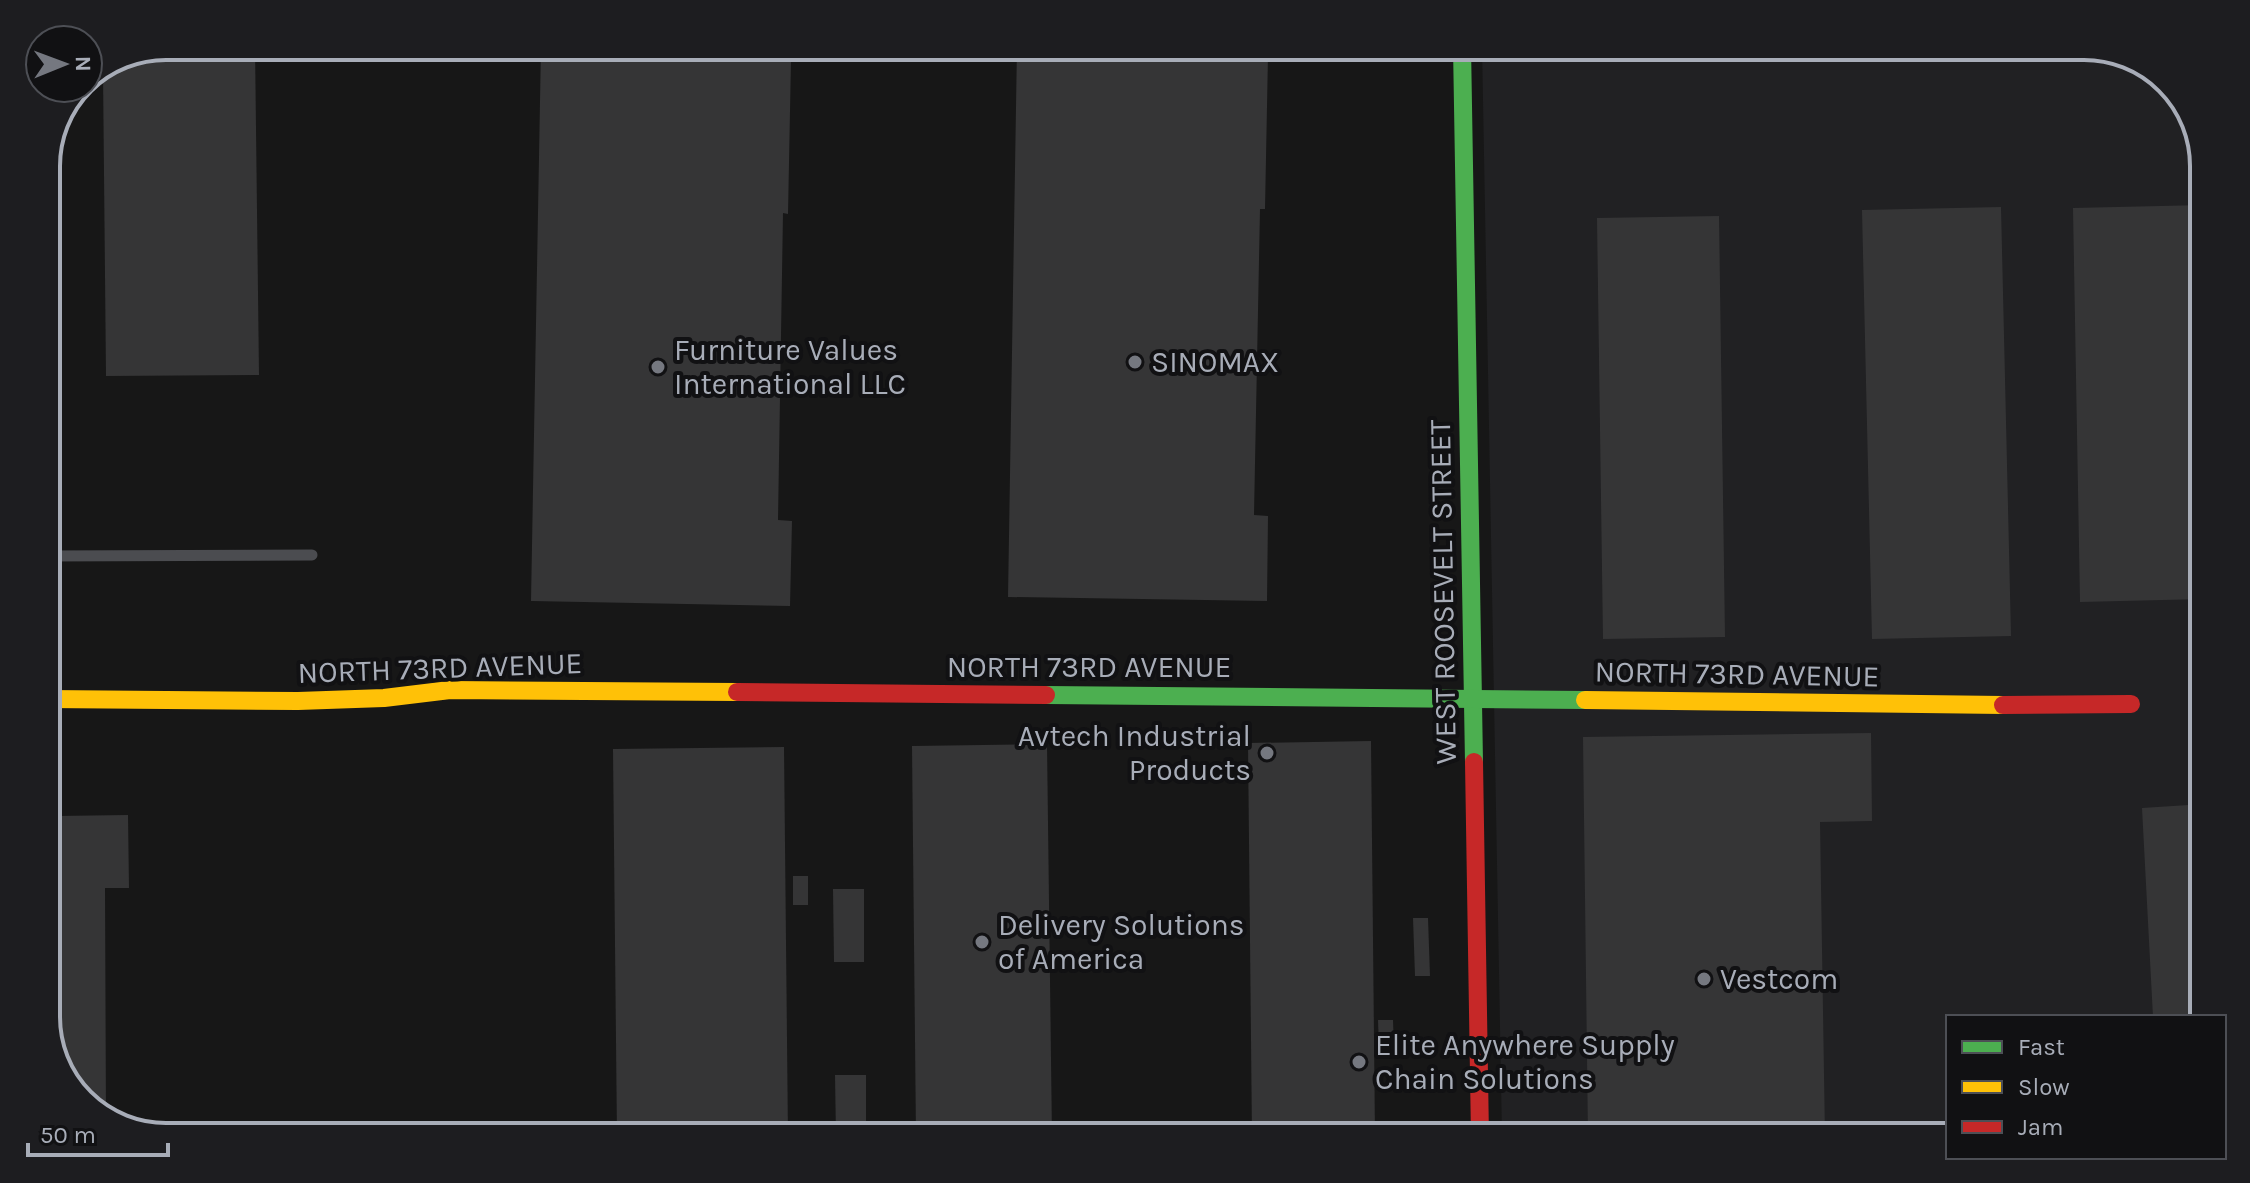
<svg xmlns="http://www.w3.org/2000/svg" width="2250" height="1183" viewBox="0 0 2250 1183" font-family="Karla,sans-serif">
<style>
.built{fill:#212123}
.building{fill:#353536}
.lines{fill:none;stroke-linecap:round;stroke-linejoin:round}
.lane{stroke:#4b4c50;stroke-width:11}
.fast{stroke:#4caf50;stroke-width:18}
.slow{stroke:#ffc107;stroke-width:18}
.jam{stroke:#c62828;stroke-width:18}
.poi-dot{fill:#757880;stroke:#111113;stroke-width:3}
.labels{text-anchor:middle;dominant-baseline:central;stroke-width:8;stroke-linejoin:round;paint-order:stroke}
.poi-label{font-size:30px;fill:#a8adb8;stroke:#111113;text-anchor:start}
.street-label{font-size:30px;fill:#a8adb8;stroke:#111113}
.rim{fill:none;stroke:#a8adb8;stroke-width:4}
</style>
<rect width="100%" height="100%" fill="#171717"/>
<!-- built -->
<polygon class="built" points="1482,46 2084,46 2137,59 2184,100 2204,159 2204,1017 1948,1017 1948,1137 1502,1137"/>
<!-- building -->
<g class="building">
<polygon points="166,46 255,46 259,375 106,376 103,72"/>
<polygon points="541,46 786,46 786,60 791,60 788,214 783,213 778,520 792,521 790,606 531,601"/>
<polygon points="1017,46 1263,46 1263,55 1268,55 1265,209 1260,209 1254,515 1268,516 1267,601 1008,597"/>
<polygon points="2204,205 2204,599 2080,602 2073,208"/>
<polygon points="2001,207 2011,636 1872,639 1862,210"/>
<polygon points="1719,216 1725,637 1603,639 1597,218"/>
<polygon points="1871,733 1872,821 1820,822 1825,1137 1588,1137 1583,737"/>
<polygon points="1371,741 1375,1137 1252,1137 1248,743"/>
<polygon points="1047,744 1052,1137 916,1137 912,746"/>
<polygon points="784,747 788,1137 617,1137 613,749"/>
<polygon points="2204,804 2204,1017 2153,1017 2142,808"/>
<polygon points="128,815 129,888 105,888 106,1119 67,1084 46,1025 46,840 56,840 56,816"/>
<rect x="793" y="876" width="15" height="29"/>
<polygon points="833,889 864,889 864,962 834,962"/>
<polygon points="1413,918 1428,918 1430,976 1415,976"/>
<polygon points="1378,1020 1393,1020 1394,1049 1379,1049"/>
<polygon points="835,1075 866,1075 866,1137 836,1137"/>
</g>
<g class="lines">
<!-- lane -->
<polyline class="lane" points="46,556 312,555"/>
<!-- fast -->
<g class="fast">
<polyline points="1462,46 1474,762"/>
<polyline points="1046,695 1585,700"/>
</g>
<!-- slow -->
<g class="slow">
<polyline points="46,699 298,701 384,698 450,690 737,692"/>
<polyline points="1585,700 2003,705"/>
</g>
<!-- jam -->
<g class="jam">
<polyline points="737,692 1046,695"/>
<polyline points="2003,705 2131,704"/>
<polyline points="1474,762 1480,1137"/>
</g>
</g>
<!-- markers -->
<g class="poi-dot">
<circle cx="1135" cy="362" r="8"/>
<circle cx="658" cy="367" r="8"/>
<circle cx="1267" cy="753" r="8"/>
<circle cx="982" cy="942" r="8"/>
<circle cx="1704" cy="979" r="8"/>
<circle cx="1359" cy="1062" r="8"/>
</g>
<g class="labels">
<!-- poi labels -->
<g class="poi-label">
<text x="674" y="350">Furniture Values<tspan x="674" dy="34">International LLC</tspan></text>
<text x="1151" y="362">SINOMAX</text>
<text x="1251" y="736" text-anchor="end">Avtech Industrial<tspan x="1251" dy="34">Products</tspan></text>
<text x="998" y="925">Delivery Solutions<tspan x="998" dy="34">of America</tspan></text>
<text x="1720" y="979">Vestcom</text>
<text x="1375" y="1045">Elite Anywhere Supply<tspan x="1375" dy="34">Chain Solutions</tspan></text>
</g>
<!-- street labels -->
<g class="street-label">
<text transform="translate(1443 592) rotate(-91)">WEST ROOSEVELT STREET</text>
<text x="1089" y="667">NORTH 73RD AVENUE</text>
<text transform="translate(440 668) rotate(-2)">NORTH 73RD AVENUE</text>
<text transform="translate(1737 674) rotate(1)">NORTH 73RD AVENUE</text>
</g>
</g>
<!-- crop -->
<path d="M0 0H2250V1183H0ZM166 60H2084A106 106 0 0 1 2190 166V1017A106 106 0 0 1 2084 1123H166A106 106 0 0 1 60 1017V166A106 106 0 0 1 166 60Z" fill="#1d1d20" fill-rule="evenodd"/>
<path class="rim" d="M166 60H2084A106 106 0 0 1 2190 166V1017A106 106 0 0 1 2084 1123H166A106 106 0 0 1 60 1017V166A106 106 0 0 1 166 60Z"/>
<!-- legend -->
<rect x="1946" y="1015" width="280" height="144" fill="#111113" stroke="#4d4f55" stroke-width="2"/>
<rect x="1962" y="1041" width="40" height="12" fill="#4caf50" stroke="#4d4f55" stroke-width="2"/>
<text x="2018" y="1055" font-size="24" fill="#a8adb8">Fast</text>
<rect x="1962" y="1081" width="40" height="12" fill="#ffc107" stroke="#4d4f55" stroke-width="2"/>
<text x="2018" y="1095" font-size="24" fill="#a8adb8">Slow</text>
<rect x="1962" y="1121" width="40" height="12" fill="#c62828" stroke="#4d4f55" stroke-width="2"/>
<text x="2018" y="1135" font-size="24" fill="#a8adb8">Jam</text>
<!-- north arrow -->
<g transform="translate(64 64) rotate(89)"><circle r="38" fill="#111113" stroke="#4d4f55" stroke-width="2"/>
<path d="M0-6L14 30L0 20L-14 30Z" fill="#757880"/>
<text y="-12" font-size="22" font-weight="bold" text-anchor="middle" fill="#a8adb8">N</text>
</g>
<!-- scale -->
<path d="M28 1143v12h140v-12" fill="none" stroke="#a8adb8" stroke-width="4"/>
<text x="40" y="1143" font-size="24" fill="#a8adb8" stroke="#111113" stroke-width="6" paint-order="stroke">50 m</text>
</svg>
